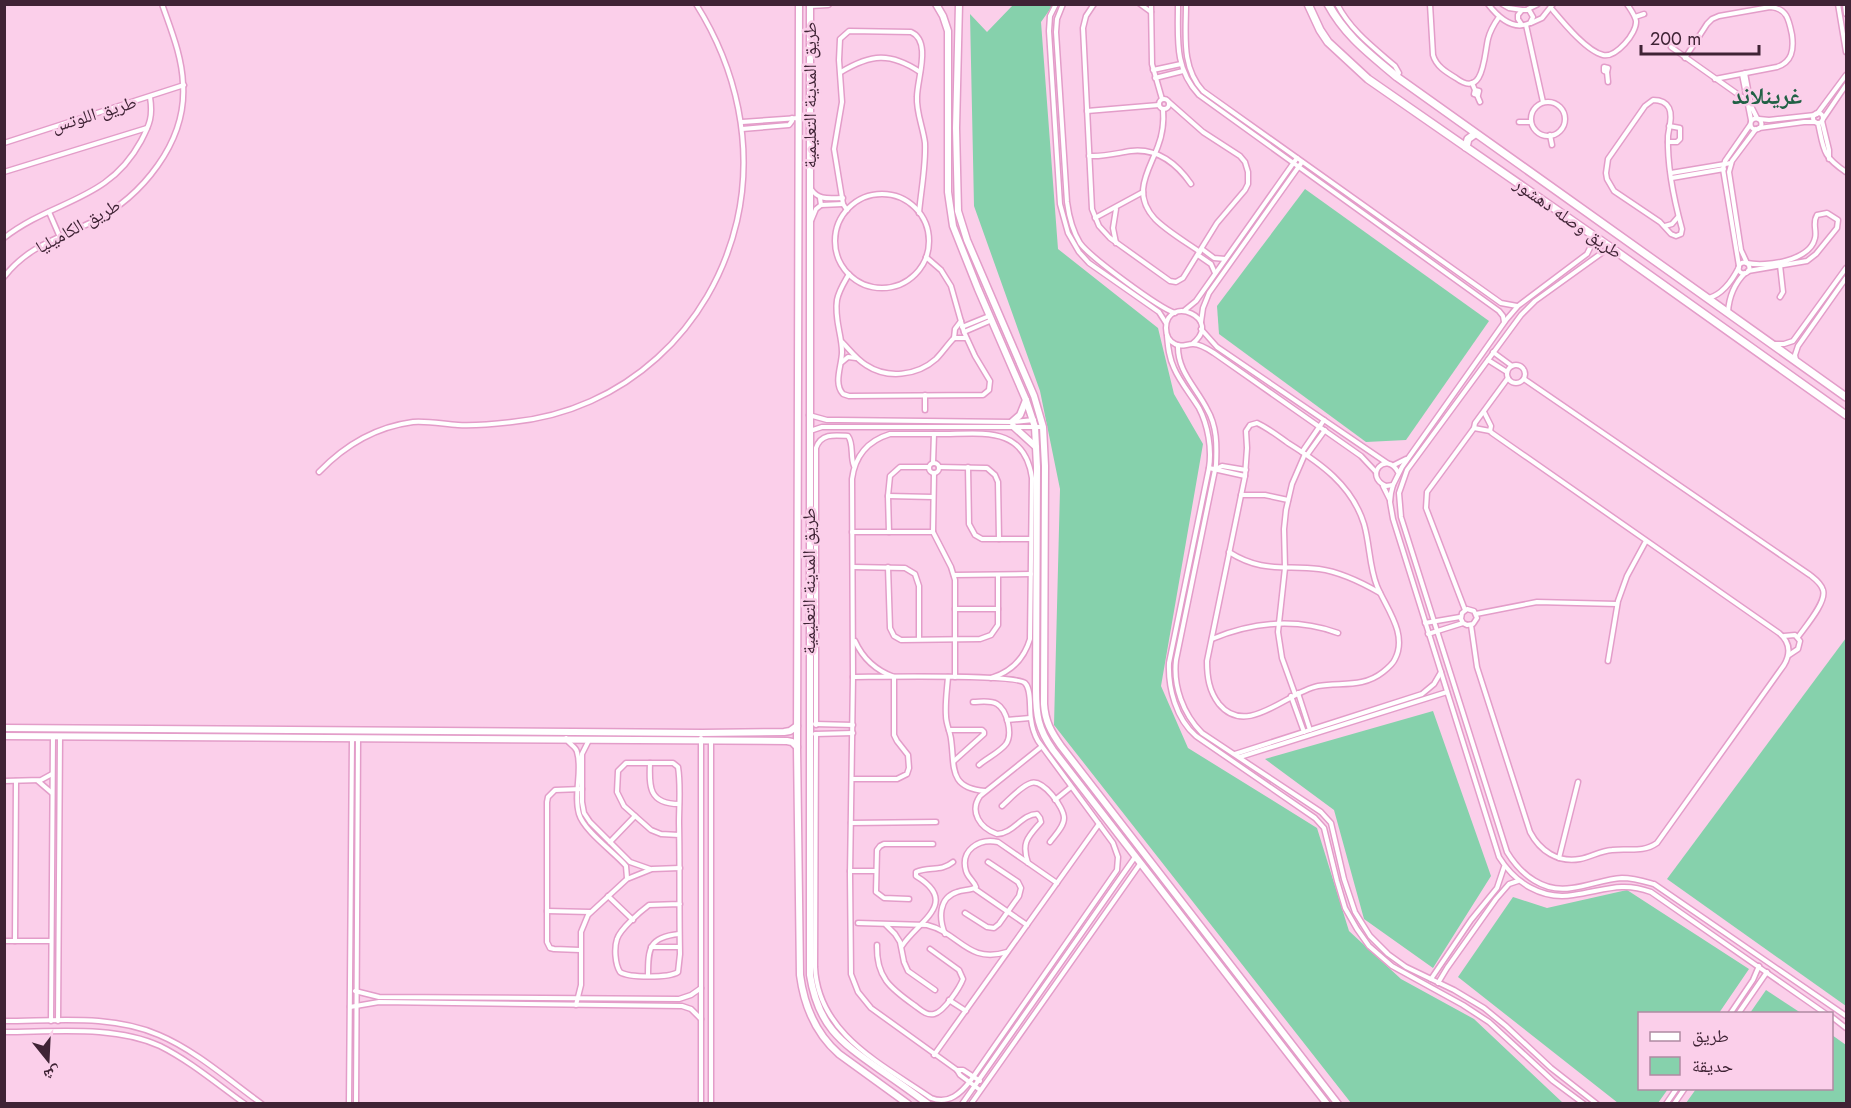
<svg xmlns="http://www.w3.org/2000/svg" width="1851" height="1108" viewBox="0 0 1851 1108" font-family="Jost,'Noto Naskh Arabic',sans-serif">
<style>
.green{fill:#86d1ac}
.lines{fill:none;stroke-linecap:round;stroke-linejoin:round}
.street-casing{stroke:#e39dc9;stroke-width:7}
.secondary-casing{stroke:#e39dc9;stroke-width:9}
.primary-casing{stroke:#e39dc9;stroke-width:10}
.street{stroke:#fff;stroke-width:4}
.secondary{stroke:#fff;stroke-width:6}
.primary{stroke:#fff;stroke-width:7}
.labels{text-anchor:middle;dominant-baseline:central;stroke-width:5;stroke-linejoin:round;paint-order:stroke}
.street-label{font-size:18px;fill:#3f2335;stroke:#fbcfea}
.district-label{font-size:24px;font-weight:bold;fill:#216145;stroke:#fbcfea}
</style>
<rect width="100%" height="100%" fill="#fbcfea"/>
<!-- green -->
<g class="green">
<polygon points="1013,5 1053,5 1041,22 1058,249 1158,328 1174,394 1203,444 1161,686 1188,748 1317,828 1349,931 1401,979 1474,1019 1563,1103 1351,1103 1054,725 1060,489 1040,391 974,206 970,14 987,32"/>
<polygon points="1305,189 1489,321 1406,440 1366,442 1219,334 1217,306"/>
<polygon points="1846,638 1846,1006 1667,879"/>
<polygon points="1433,711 1491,876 1433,968 1364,919 1334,810 1265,759"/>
<polygon points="1627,890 1749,969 1719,1013 1640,1014 1640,1088 1668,1089 1658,1103 1618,1103 1458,977 1513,897 1547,908"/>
<polygon points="1766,990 1801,1013 1750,1013"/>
<polygon points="1832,1035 1846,1045 1846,1103 1686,1103 1696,1089 1832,1088"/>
</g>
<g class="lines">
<!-- street casing -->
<g class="street-casing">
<g id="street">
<polyline points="1056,4 1050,16 1049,31 1060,204 1068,233 1079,252 1089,263 1159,312 1166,323"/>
<path d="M1063 4 1057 19 1056 32 1067 202C1069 217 1072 230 1080 243 1090 257 1159 308 1175 313"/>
<polyline points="1094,4 1086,16 1083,28 1092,209 1099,226 1110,238 1170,281 1176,282 1183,278 1217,223 1245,190 1248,184 1248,172 1245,162 1240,156 1203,132 1169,102"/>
<polyline points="1140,4 1151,12"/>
<polyline points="1151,4 1152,64 1162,99"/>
<path d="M1178 4C1178 39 1174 68 1199 95L1499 311 1503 316 1504 322"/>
<path d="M1186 4C1186 35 1181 67 1203 91L1501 303 1517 306"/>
<path d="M1337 4C1351 31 1373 47 1395 66L1399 73 1397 76"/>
<path d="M1430 4 1433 55C1436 66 1446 72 1456 78 1484 99 1484 56 1488 39 1490 31 1494 24 1499 17"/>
<path d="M1488 4C1498 17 1513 31 1530 23L1533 17 1529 10H1522L1518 15V19L1522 25"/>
<polyline points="1502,4 1509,8 1522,10"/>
<polyline points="1838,4 1846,52"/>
<polyline points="1845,4 1846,14"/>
<path d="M1551 8C1562 21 1586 51 1603 55 1616 58 1637 33 1636 21 1635 15 1630 9 1627 4"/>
<polyline points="1528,9 1538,4"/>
<polyline points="1635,17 1644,14"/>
<polyline points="1531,23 1542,18 1553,4"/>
<polyline points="1526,25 1543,102"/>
<polyline points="1671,47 1746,100"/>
<path d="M1685 58 1707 24 1712 19 1719 16 1770 7C1787 8 1789 20 1792 35 1794 50 1792 62 1777 67L1715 79"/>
<polygon points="1604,67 1608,68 1607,72 1604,71"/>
<polyline points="1153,70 1181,64"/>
<path d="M841 72C871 54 890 52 920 72"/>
<polyline points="1607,72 1608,82"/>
<polyline points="1745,73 1751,106 1757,118"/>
<polyline points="1742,74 1751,120"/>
<polyline points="1155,78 1183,71"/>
<polyline points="1472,83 1475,90 1479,91 1478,95 1474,94 1475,90"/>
<polyline points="1477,95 1480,102"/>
<circle cx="1164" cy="104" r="5"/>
<path d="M1653 100C1660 100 1666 102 1669 108 1673 116 1669 127 1668 136 1667 166 1674 200 1682 229L1681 234 1676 236 1671 234 1660 222 1614 191 1607 179 1606 173 1608 159 1645 106Z"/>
<circle cx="1548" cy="119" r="17"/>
<path d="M1163 109C1164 121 1163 133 1158 146 1149 171 1131 193 1155 219 1168 232 1186 242 1200 252"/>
<polyline points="1087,111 1159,105"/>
<circle cx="1818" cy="118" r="5"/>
<polyline points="1817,114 1846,75"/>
<circle cx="1756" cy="124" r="5.5"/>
<polyline points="1759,119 1769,120 1815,115"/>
<polyline points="1823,119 1846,85"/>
<polyline points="1822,121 1829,150 1829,159"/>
<polyline points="742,122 799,118"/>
<polyline points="1519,122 1531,122"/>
<path d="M1818 123C1824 150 1822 156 1846 172"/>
<polyline points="1759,128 1804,122 1815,122"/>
<polyline points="742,129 789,125 792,121 792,118"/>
<polyline points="1550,135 1552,145"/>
<polyline points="1668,142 1677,142 1680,139 1680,128 1669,126"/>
<polyline points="4,143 184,85"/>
<path d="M1089 156C1104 157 1117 153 1131 151 1157 148 1177 164 1191 184"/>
<polyline points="4,172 147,128"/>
<polyline points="1671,173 1731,163"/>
<polyline points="1672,178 1724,169"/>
<path d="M811 189C819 201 830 198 843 198"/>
<circle cx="882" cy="241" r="47"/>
<polyline points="821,205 843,204"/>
<polyline points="1116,209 1113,228 1116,243"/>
<path d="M847 210 843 204 834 149 842 102 839 60 840 39 849 31 911 32C932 41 917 79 917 97 916 112 923 127 925 143 926 166 921 190 919 213"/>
<polyline points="49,212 59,235"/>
<polyline points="1095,218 1143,192"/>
<polyline points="811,221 816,209 821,205 820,198"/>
<polyline points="1665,226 1672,224 1678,217"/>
<path d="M1591 236 1590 248 1587 254 1518 306 1506 320 1402 467 1393 485 1391 493 1390 502 1393 519 1499 857C1515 883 1542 900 1573 895 1603 891 1621 881 1651 892L1826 1014"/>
<path d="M4 238C54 199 108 202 141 141 150 124 153 116 150 97"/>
<path d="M1610 247 1535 301 1521 315 1407 470 1399 493 1401 517 1507 852C1521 875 1544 893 1572 888 1589 886 1605 879 1622 878 1633 878 1643 881 1654 884L1846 1016"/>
<polyline points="1202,249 1214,258 1225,259"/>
<polyline points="1198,255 1211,264 1215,273"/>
<circle cx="1744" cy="268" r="5.5"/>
<path d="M1747 263C1766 267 1810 261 1815 238 1817 230 1812 223 1817 215L1827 213 1838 220 1837 228 1816 254 1807 261 1748 271"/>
<polyline points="1747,263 1741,250 1729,172 1732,161 1756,129"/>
<polyline points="1780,265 1783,292 1780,297"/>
<polyline points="1739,266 1723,169 1725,161 1750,125"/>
<path d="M849 274C844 283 839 290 837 300 834 319 842 335 842 352 842 365 833 383 843 394L849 396 983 395 989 390 990 381 975 356 964 332 951 286 941 270 926 257"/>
<path d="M4 277C28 246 59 238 92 222 142 197 187 142 183 84 182 56 171 30 162 4"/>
<path d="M1709 298C1723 294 1732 281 1739 267"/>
<polyline points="1185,310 1196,301 1297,158"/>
<path d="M1728 312C1729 297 1735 283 1745 273"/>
<polyline points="1201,322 1203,308 1209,293 1302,162"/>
<polyline points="962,327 989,316"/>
<polyline points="1201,329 1217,347 1387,463"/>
<polyline points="964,332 992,320"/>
<path d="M1167 336C1168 347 1169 358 1174 368 1180 382 1191 395 1199 408 1208 425 1212 449 1209 468L1169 663C1168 688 1176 719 1196 736L1315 818 1324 828 1337 881 1345 908 1357 929 1369 946 1392 966 1463 1005 1489 1022 1553 1081 1584 1104"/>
<polyline points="954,338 955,329 961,321"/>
<path d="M842 342C850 350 856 359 866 365 887 379 917 376 936 359 942 353 948 344 954 338H966"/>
<path d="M1192 344C1225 318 1166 294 1166 328 1166 335 1169 341 1175 344 1181 348 1186 344 1193 344 1200 344 1208 349 1214 353L1361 456 1376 472"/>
<polyline points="1774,344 1784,344 1793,341 1846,268"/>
<path d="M1178 345C1177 371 1196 387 1207 409 1217 426 1217 445 1216 465L1176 660C1173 686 1183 714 1202 733L1321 812 1331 823 1344 879 1355 912 1370 936 1388 954 1406 967 1454 990 1484 1008 1506 1026 1551 1068 1597 1104"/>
<polyline points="1493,352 1512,366"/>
<polyline points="1488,360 1507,372"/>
<polyline points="1796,360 1795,355 1798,346 1846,278"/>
<polyline points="842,362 848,357 856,358"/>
<circle cx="1516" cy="374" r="9"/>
<path d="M1524 379 1810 575C1815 579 1821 583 1823 590 1827 602 1805 627 1798 637"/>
<polyline points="925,410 925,395"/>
<polyline points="809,415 827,420 838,420 1012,422 1034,420"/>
<path d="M1257 423C1268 428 1278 436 1288 443 1320 463 1352 485 1364 524 1370 545 1369 566 1377 586 1386 608 1408 634 1395 659 1393 664 1388 668 1383 672 1363 688 1341 682 1318 686 1287 692 1247 738 1219 704 1209 691 1207 677 1207 661L1245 476 1247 448 1246 431 1250 425Z"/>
<polyline points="1474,428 1475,423 1508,378"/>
<polyline points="810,431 822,427 1043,427"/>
<polyline points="1302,452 1324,420"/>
<polyline points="1307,455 1325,430"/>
<circle cx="934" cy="468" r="5"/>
<polyline points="933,463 934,434"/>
<polyline points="1394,465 1406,459"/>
<polyline points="939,467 987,468 995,475 998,482 999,539"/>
<polyline points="968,467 969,524 975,535 982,539 1031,539"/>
<polyline points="1209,468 1245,476"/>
<polyline points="1216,469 1222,466 1246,470"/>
<path d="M319 472C345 445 375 427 413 422 429 421 443 424 458 425 476 426 495 424 512 422 624 411 712 329 737 221 754 146 737 69 696 4"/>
<polyline points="934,473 933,532 951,567 955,580 955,677"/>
<path d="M1393 485 1386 486C1363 476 1386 450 1398 472"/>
<polyline points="1383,486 1390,500"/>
<polyline points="1241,495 1265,495 1288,500"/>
<polyline points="888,496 933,497"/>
<polyline points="852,532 933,532"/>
<polyline points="889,532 888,496 890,476 900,467 928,467"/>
<path d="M1229 552C1262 573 1284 565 1319 569 1341 572 1361 582 1380 593"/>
<polyline points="853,567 905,568 915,574 919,586 919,639"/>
<polyline points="888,567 890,628 894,636 901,640 980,639 991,635 998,625 998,575"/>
<polyline points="954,575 1031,574"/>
<polyline points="955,609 998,609"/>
<polyline points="1465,610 1426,508 1427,492 1474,428 1490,431"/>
<polyline points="1476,614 1537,602 1617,604"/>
<polyline points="1425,623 1460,617"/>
<path d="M1471 625 1477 667 1530 832C1540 851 1558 863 1580 859 1591 857 1600 851 1612 850 1628 848 1643 853 1657 843L1784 665C1791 653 1790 642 1779 633L1492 433 1490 431 1491 426 1484 412"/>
<polyline points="1428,634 1463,623 1467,625 1473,624 1477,618 1474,611 1467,609 1462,613 1461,619 1463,623"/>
<polyline points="1784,636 1795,635 1800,641 1798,649 1789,655"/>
<path d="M1212 639C1253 622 1296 618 1338 633"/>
<polyline points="1608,661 1618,601 1627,576 1646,541"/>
<path d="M948 677C947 690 945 703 946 716 946 724 950 731 951 739 955 767 948 788 985 791"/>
<polyline points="1298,693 1310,730"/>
<polyline points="1295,694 1282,658 1278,632 1285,568 1284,529 1286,510 1292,484 1305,454"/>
<polyline points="1291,696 1304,732"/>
<path d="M973 702C981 702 990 700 997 704 1007 710 1013 734 1006 744 1000 752 987 758 979 765"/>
<polyline points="1007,720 1030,718"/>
<polyline points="815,724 853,725"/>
<path d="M816 725V448C821 433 835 435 848 436 854 444 850 457 854 466"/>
<polyline points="949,730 982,730 984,732 984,734 954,761"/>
<polyline points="815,734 853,733"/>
<path d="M816 734 815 967C818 1034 882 1064 931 1098 949 1105 961 1093 971 1080L1117 870 1118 857 1113 843 1038 741C1034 734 1032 727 1031 719 1029 709 1032 690 1025 683 1016 674 875 677 853 677"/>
<path d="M566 738C569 745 576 746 577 752 583 771 573 794 579 814 584 831 614 852 626 866L627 878"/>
<polyline points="589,740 582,754 582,802 584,813 590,822 630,862 650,869"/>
<polyline points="1235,754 1422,694 1434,684 1441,672"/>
<polyline points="1240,757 1447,692"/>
<path d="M650 763C649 787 649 804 679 804"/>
<path d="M852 779H897L907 774 909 768 908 755 897 741 894 735V677C875 670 863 659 855 641"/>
<polyline points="4,781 41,780 52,774"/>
<polyline points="38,781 52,793"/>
<polyline points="1055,800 1071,787"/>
<path d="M1002 806C1010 799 1021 786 1031 783 1043 779 1064 807 1064 818 1064 827 1055 835 1050 842"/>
<polyline points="851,823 936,822"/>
<path d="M679 835 661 834 651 830 624 806 617 792 618 771 626 763H673L678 767C681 785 679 805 679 823 680 867 679 910 680 954L678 972C669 978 629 978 620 972 615 964 614 948 617 939 620 929 641 911 649 905L680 904"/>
<polyline points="610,842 635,816"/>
<polyline points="1559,858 1578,782"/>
<path d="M1028 863C1021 842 1028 837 1041 822L1040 818 1037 814C1022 814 1013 834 997 834 980 828 969 812 980 796L1041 747"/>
<polyline points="850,871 875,871"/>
<polyline points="975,889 1027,925"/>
<polyline points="608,896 633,920"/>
<polyline points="909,899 884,898 876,892 877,850 880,846 884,844 933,844"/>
<polyline points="547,911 590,912"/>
<polyline points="965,913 987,927 994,928 999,924 1019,896 1021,888 1018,882 988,862"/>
<path d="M858 923 927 925C960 933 967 964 1007 952"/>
<polyline points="886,925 895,934 900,942 904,962 908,971 935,990"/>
<path d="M945 934C939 919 938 898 957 892 964 889 970 891 976 887 974 881 968 878 966 871 960 850 979 838 998 842L1057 883"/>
<polyline points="4,941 51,941"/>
<polyline points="15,941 16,781"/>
<path d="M877 945C876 977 890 988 914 1005 920 1009 926 1016 934 1014 944 1012 960 987 963 979L959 970 930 949"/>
<path d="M902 946C917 922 961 903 916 876V872C929 866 941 872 953 862"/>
<polyline points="651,947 679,947"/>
<polyline points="580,950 554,949 550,948 547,942 547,802 548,797 555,790 582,789"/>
<path d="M648 976C648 948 649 937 679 934"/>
<polyline points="1431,979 1471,920 1497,888 1504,867"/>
<polyline points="1438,983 1447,968 1496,899 1509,884 1518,881"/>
<polyline points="355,991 379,997 679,999 691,995 701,988"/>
<polyline points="949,1000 966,1011"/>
<polyline points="576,1005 581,985 581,932 588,915 627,879 652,869 680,868"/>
<polyline points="350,1007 379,1002 682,1006 691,1009 701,1019"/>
<polyline points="1730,1014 1753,980 1759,966"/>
<polyline points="1738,1014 1767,972"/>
<polyline points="1832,1017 1846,1028"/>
<path d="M4 1021C56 1021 111 1014 159 1035 195 1050 230 1081 262 1104"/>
<polyline points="51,1021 53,736"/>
<polyline points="58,1021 60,736"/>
<path d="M4 1032C54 1032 114 1025 160 1046 190 1061 217 1084 245 1104"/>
<polyline points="934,1055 1099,824"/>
<polyline points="957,1070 963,1070 980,1081"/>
<path d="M980 1090 960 1075 957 1070 871 1008 858 992 851 974 850 875 853 677 852 479C855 456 867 441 890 434 910 434 930 434 950 434 988 433 1025 429 1032 478L1030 639C1024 659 1011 672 991 678"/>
<polyline points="349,1104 352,739"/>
<polyline points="356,1104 358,738"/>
<polyline points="701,1104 701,738"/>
<polyline points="711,1104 711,741"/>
<polyline points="962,1104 1135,857"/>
<polyline points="971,1104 1140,864"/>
<polyline points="1666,1104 1677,1088"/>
<polyline points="1674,1104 1685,1088"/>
</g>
</g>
<!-- secondary casing -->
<g class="secondary-casing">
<g id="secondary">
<path d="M799 4 797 748 800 975C804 1005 815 1033 839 1054L908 1104"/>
<path d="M810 4V975C818 1025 839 1041 879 1069 895 1080 912 1092 928 1104"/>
<path d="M936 4 943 16 948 31V192L953 226 978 289 1026 400 1035 427 1037 467 1036 690C1036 715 1038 729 1053 750L1327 1104"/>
<path d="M959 4 956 128 958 211 967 240 1034 396 1043 427 1045 466 1044 704C1045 721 1051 732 1061 746L1338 1104"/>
<polyline points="810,5 828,4"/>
<polyline points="1012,422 1020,415 1026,400"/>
<polyline points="1014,427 1036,447"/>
<polyline points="4,728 702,733 784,732 790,731 797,726"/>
<polyline points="4,736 787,741 792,742 797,747"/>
</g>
</g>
<!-- primary casing -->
<g class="primary-casing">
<g id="primary">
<polyline points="1308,4 1320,30 1328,42 1368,79 1610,247 1846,415"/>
<path d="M1328 4C1346 37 1370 54 1397 77L1846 397"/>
<polyline points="1466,147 1468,139 1475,134"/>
</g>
</g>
<!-- street -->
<use href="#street" class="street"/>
<!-- secondary -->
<use href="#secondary" class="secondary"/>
<!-- primary -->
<use href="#primary" class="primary"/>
</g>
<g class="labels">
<!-- street labels -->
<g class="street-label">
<text transform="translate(810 95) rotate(-90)">طريق المدينة التعليمية</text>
<text transform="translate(94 114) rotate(-17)">طريق اللوتس</text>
<text transform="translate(1568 218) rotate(35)">طريق وصله دهشور</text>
<text transform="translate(78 226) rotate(-29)">طريق الكاميليا</text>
<text transform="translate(809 581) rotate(-90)">طريق المدينة التعليمية</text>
</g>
<!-- district labels -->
<g class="district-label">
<text x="1767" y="95">غرينلاند</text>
</g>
</g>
<!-- border -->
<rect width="1851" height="1108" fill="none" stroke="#3f2335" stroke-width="12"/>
<!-- legend -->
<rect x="1638" y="1012" width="195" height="78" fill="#fbcfea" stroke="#b08aa2" stroke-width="1.5"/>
<rect x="1650" y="1032" width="30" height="9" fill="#ffffff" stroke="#b08aa2" stroke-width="1.5"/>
<text x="1692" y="1042" font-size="18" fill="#3f2335">طريق</text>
<rect x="1650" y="1057" width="30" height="18" fill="#86d1ac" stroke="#b08aa2" stroke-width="1.5"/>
<text x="1692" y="1072" font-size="18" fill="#3f2335">حديقة</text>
<!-- north arrow -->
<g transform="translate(48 1060) rotate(162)" stroke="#fbcfea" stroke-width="4.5" paint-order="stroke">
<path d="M0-4.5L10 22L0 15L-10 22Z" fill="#3f2335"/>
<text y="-9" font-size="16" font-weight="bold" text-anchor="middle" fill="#3f2335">ش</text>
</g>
<!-- scale -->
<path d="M1641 45v9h118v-9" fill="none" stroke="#3f2335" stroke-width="3"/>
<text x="1650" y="45" font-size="18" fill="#3f2335" stroke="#fbcfea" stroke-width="4.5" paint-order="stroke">200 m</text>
</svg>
